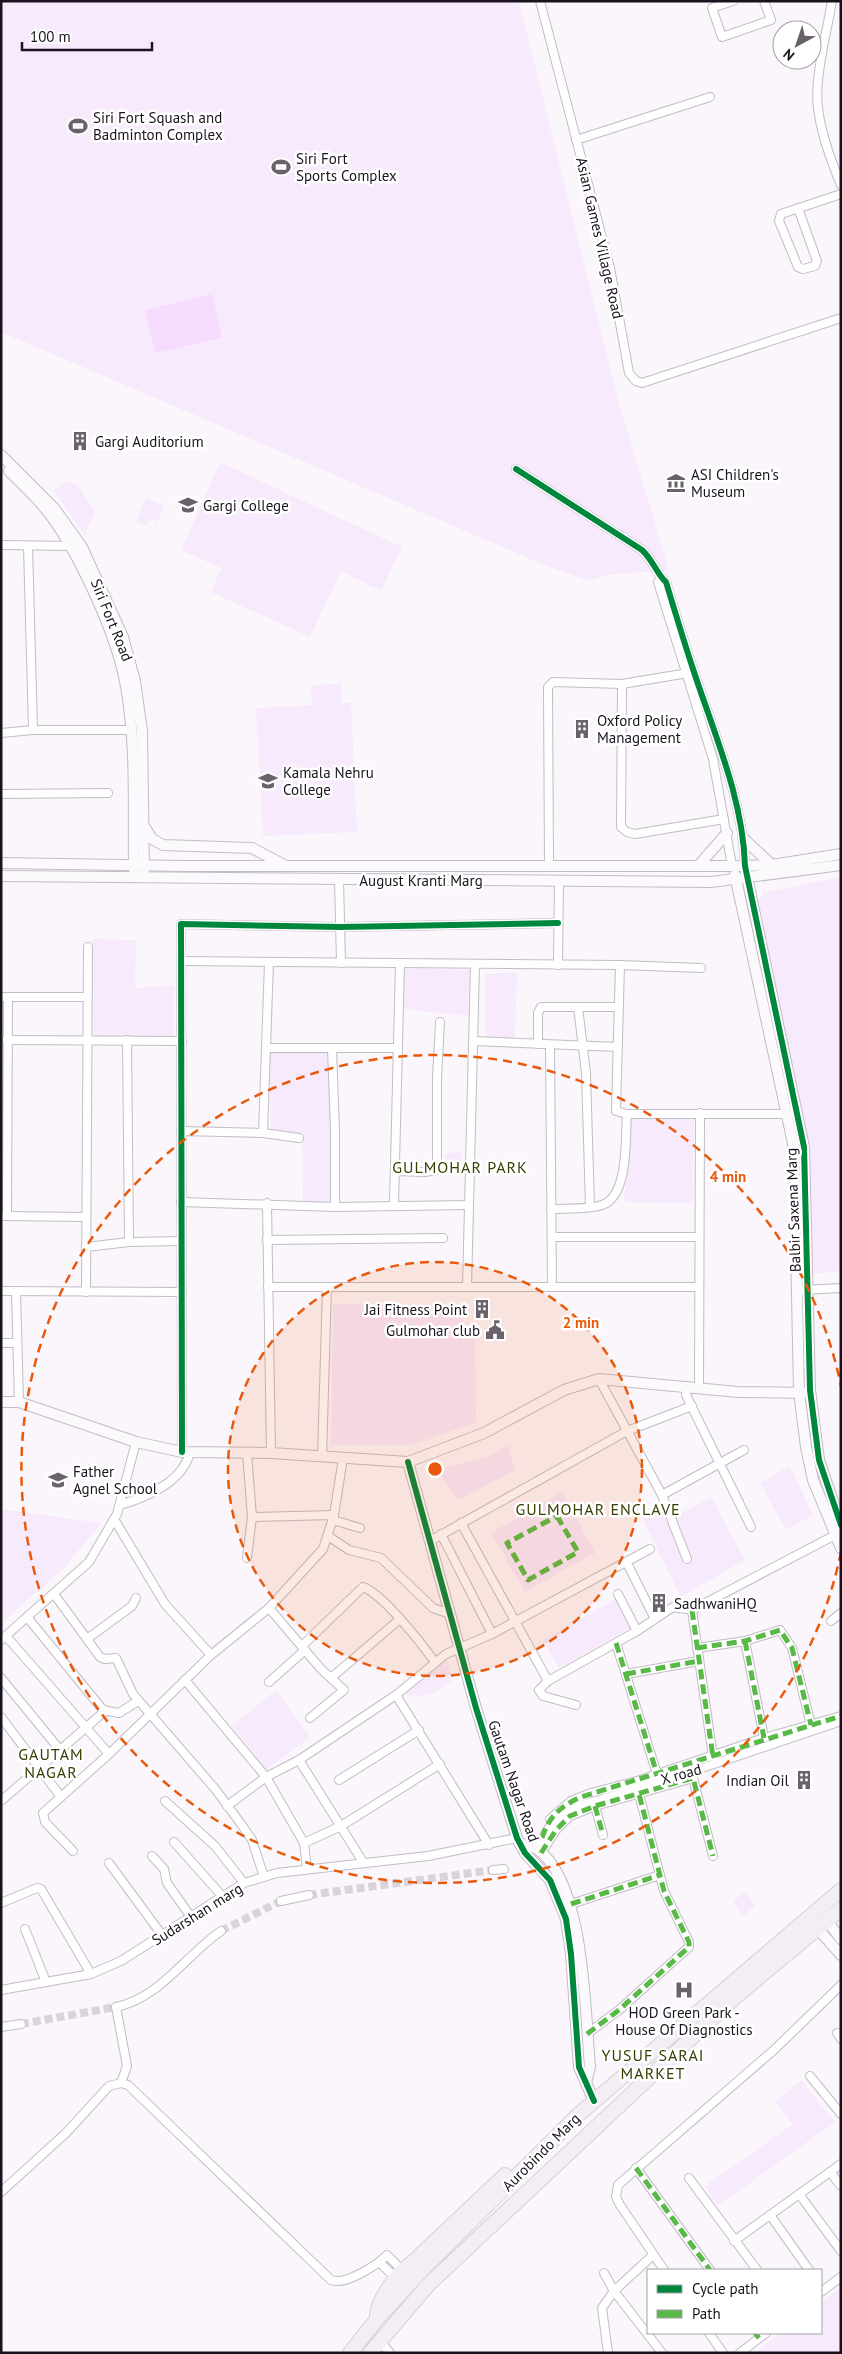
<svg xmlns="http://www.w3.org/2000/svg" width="842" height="2354" viewBox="0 0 842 2354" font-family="'PT Sans',sans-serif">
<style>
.green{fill:#f8eafd}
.water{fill:#f5dbfd}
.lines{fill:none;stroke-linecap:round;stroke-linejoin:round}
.street-tunnel{stroke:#d9d4db;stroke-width:8;stroke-dasharray:8 4;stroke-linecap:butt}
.street-casing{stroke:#c2bcc4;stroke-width:10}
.secondary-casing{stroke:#c2bcc4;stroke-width:12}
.highway-casing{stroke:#d4d1d6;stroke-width:16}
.street{stroke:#fefeff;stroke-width:8}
.secondary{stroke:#fcf9fc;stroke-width:10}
.highway{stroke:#f3edf6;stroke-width:14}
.quiet{stroke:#58b947;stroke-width:5;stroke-dasharray:10 5;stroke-linecap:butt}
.cycleway-casing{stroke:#fff;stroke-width:9}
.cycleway{stroke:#00873e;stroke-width:6}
.ring{fill:none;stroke:#e8590c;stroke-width:2.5;stroke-dasharray:9 6}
.labels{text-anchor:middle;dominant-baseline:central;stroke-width:5;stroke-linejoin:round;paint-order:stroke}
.poi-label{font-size:15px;fill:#1a131d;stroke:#fff;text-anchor:start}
.street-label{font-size:15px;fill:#1a131d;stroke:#fff}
.neighbourhood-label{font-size:16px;letter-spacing:1px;fill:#364003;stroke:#fff}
.centre{fill:#e8590c;stroke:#fff;stroke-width:2.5}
.ring-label{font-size:15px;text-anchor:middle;font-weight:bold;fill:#e8590c;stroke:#fff;stroke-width:5;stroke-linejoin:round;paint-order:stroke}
</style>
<rect width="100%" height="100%" fill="#fbf6fc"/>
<!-- green -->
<g class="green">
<polygon points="1,1 519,1 620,407 669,570 606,575 589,581 549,567 1,332"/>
<polygon points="220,462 402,547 381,591 341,571 310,637 211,592 221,568 181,550"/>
<polygon points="67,481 79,487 95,511 85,536 54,490"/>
<polygon points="146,498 164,506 157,524 155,519 147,522 149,527 136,521"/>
<polygon points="341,683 342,703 351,703 357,832 263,836 256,708 312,705 310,686"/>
<polygon points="841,877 841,1271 815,1274 810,1270 804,1132 757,901 766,892"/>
<polygon points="93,939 136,940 135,988 174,985 174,1038 94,1038"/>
<polygon points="403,968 470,970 468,1016 403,1009"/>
<polygon points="517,972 515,1040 486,1038 485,974"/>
<polygon points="269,1052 328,1052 333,1204 303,1203 302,1134 271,1130"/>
<polygon points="630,1118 694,1119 693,1203 624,1202"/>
<polygon points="461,1152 463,1169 445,1167 445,1153"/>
<polygon points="333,1304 462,1305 463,1325 475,1325 476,1423 411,1445 331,1445"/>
<polygon points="508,1445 515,1470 458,1500 436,1470 492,1455"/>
<polygon points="790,1466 813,1515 786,1530 760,1483"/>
<polygon points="562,1492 595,1553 525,1592 491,1533"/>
<polygon points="711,1497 745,1560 681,1597 642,1518 660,1508 672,1518"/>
<polygon points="1,1509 101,1523 64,1568 1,1623"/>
<polygon points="618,1598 634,1626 559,1668 543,1640"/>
<path d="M448 1661 452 1679C443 1691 422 1699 407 1696L406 1683Z"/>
<polygon points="276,1690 310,1737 266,1770 232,1725"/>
<polygon points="746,1891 755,1906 743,1916 733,1901"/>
<polygon points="801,2080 835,2122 718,2206 705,2186 793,2124 775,2102"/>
<polygon points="841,2287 841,2353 754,2353 780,2333 821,2333 821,2302"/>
</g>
<!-- water -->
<polygon class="water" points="212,294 222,338 155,353 145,310"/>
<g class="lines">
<!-- street-tunnel -->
<g class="street-tunnel">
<polyline points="309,1895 493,1870"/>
<polyline points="221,1931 281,1901"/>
<polyline points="21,2024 116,2007"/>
</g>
<!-- street casing -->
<g class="street-casing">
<g id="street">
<polyline points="540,1 610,268 629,373 636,381 642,383 841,318"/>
<polyline points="733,1 712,8 722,37 771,20 764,1"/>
<path d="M832 1C827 32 814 78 818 108 821 134 831 161 841 185"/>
<polyline points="576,140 710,97"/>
<polyline points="798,208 817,261 815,266 803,269 798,267 779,221 781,214 841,194"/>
<path d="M516 469 642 550C653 560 658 576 666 582 675 612 684 642 694 672 715 736 743 799 745 866"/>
<polyline points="1,545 72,546"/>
<polyline points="28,546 33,730"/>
<polyline points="661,578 658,582 713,759 732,866"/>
<polyline points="622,684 621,827 627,832 635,834 724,819"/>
<polyline points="1,733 33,730 131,730"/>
<polyline points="1,794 108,793"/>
<polyline points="549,866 548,687 553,682 622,684 694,672"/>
<polyline points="339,880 341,963"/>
<polyline points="181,961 620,965 701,968"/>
<polyline points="558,965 559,881"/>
<polyline points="620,965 616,1111 627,1114 790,1114"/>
<polyline points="1,997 86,997"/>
<polyline points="578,1007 586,1073 590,1207"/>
<polyline points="7,1040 182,1041"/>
<polyline points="127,1040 129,1242"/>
<polyline points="473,1041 618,1047"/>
<polyline points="538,1044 538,1013 541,1007 619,1007"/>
<polyline points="550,1045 552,1287"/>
<polyline points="267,1048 398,1048"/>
<polyline points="332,1048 335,1131 335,1207"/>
<polyline points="181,1131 263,1133 299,1138"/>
<polyline points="263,1133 269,962"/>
<polyline points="395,1171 425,1172 437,1170 437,1078 440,1022"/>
<polyline points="181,1202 335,1207 469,1205"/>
<polyline points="267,1203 271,1453"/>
<polyline points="394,1204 400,963"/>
<path d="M551 1209C566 1208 587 1210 602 1205 629 1196 625 1139 627 1114"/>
<polyline points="1,1216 86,1217"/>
<polyline points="7,1216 8,997"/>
<polyline points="552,1237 699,1237"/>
<polyline points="267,1240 443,1238"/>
<polyline points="86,1247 129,1242 181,1241"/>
<polyline points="268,1287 699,1287"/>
<polyline points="467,1287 475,964"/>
<polyline points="803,1290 841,1288"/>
<polyline points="1,1291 182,1292"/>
<polyline points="16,1291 19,1402"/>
<polyline points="86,1292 88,947"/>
<polyline points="1,1343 17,1343"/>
<polyline points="599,1379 662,1495 687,1559"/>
<polyline points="687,1386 686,1395 751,1527"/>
<polyline points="699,1388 700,1113"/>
<polyline points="182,1452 181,924 340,927 558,923"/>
<polyline points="322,1457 327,1287"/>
<polyline points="662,1495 744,1450"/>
<path d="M120 1505C147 1497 183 1482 190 1452"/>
<polyline points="252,1517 334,1515"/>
<polyline points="114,1519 165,1604 211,1655"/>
<polyline points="333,1520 360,1528"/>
<polyline points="461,1523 548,1681"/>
<polyline points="441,1534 492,1634"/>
<polyline points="328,1536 349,1550 381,1558 433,1608 450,1614"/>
<polyline points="430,1541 627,1431 692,1406"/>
<polyline points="247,1558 252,1517 247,1453"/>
<polyline points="627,1563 655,1619"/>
<polyline points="54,1594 100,1657 105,1659 116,1658 133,1694 216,1790 241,1824 252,1840 264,1877"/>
<polyline points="618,1594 637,1631"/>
<polyline points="269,1608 321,1669 344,1690 310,1718"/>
<polyline points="692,1610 713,1757"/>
<polyline points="27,1617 103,1710 119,1713 138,1701"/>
<polyline points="831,1621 841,1613"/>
<polyline points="6,1636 109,1754"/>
<polyline points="87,1639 132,1606 136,1598"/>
<polyline points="1,1640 89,1562 117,1514 136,1442"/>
<polyline points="745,1641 764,1738"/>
<polyline points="616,1643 657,1774"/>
<path d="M302 1646 363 1587C383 1594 422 1644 435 1662"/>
<polyline points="697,1648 745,1641 780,1630 792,1648 811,1725"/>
<polyline points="626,1674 699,1661"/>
<polyline points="1,1678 60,1750"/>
<polyline points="331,1678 400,1619"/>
<polyline points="185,1680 266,1777 304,1843"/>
<polyline points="269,1682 305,1650"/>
<polyline points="576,1705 543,1696 539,1690 548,1681 637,1631 673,1607 692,1610 841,1532"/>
<polyline points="1,1717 61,1797"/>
<polyline points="299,1760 363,1862"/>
<polyline points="339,1780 419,1730"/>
<polyline points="1,1801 105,1711"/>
<polyline points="165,1801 215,1846 244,1883"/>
<polyline points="227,1806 266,1777 299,1760 396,1695"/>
<polyline points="595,1806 603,1835"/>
<polyline points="550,1819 571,1801 591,1793 637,1781 764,1738 841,1716"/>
<polyline points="174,1842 223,1897"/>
<polyline points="489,1845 396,1695 446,1654 492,1634 650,1549"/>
<polyline points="536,1848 549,1828 559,1816 579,1806 693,1771 841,1721"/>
<polyline points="73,1851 45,1822 43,1813 109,1754 211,1655 269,1608 323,1549 334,1515 343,1458"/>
<polyline points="541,1853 556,1830 570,1816 595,1806 693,1778 713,1856"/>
<polyline points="152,1856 164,1869 167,1883 191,1917"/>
<polyline points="109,1863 162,1935"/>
<polyline points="307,1869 304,1843 341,1826 440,1764"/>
<polyline points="493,1870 504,1869"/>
<polyline points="281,1901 309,1895"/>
<polyline points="1,1903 37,1888 41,1889 91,1974"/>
<polyline points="571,1904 660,1875"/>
<polyline points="25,1929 46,1982"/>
<polyline points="1,1990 91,1974 121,1961 244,1883 277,1873 428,1856 517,1838"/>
<polyline points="1,2027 21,2024"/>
<polyline points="837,2033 841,2039"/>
<polyline points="587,2034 619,2010 689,1947 689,1942 664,1891 639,1794"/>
<polyline points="810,2076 841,2114"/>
<path d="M121 2083 127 2066 116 2007C160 1998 186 1955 221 1931"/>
<polyline points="636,2168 710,2270"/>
<polyline points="830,2172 841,2186"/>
<polyline points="689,2178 757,2270"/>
<path d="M1 2192 66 2133 109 2086 121 2083 128 2085 331 2280C345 2286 377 2265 387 2255L403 2271"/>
<polyline points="799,2194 841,2251"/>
<polyline points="770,2215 809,2270"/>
<polyline points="734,2241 841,2164"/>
<polyline points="380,2263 396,2278"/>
<polyline points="664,2270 620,2205 616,2197 618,2185 775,2049 841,1985"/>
<polyline points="604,2273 614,2291 662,2353"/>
<polyline points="821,2292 841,2277"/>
<polyline points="709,2333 723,2353"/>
<polyline points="380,2341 390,2353"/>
<polyline points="608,2353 602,2308 614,2291 653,2255"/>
<polyline points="740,2353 766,2333"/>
</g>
</g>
<!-- secondary casing -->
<g class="secondary-casing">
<g id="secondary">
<polyline points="1,455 54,508 82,547 123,637 135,681 142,731 144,870"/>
<path d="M9 471C21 483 33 494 44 507 76 545 115 631 125 681 137 743 133 808 134 870"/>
<polyline points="144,826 152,839 163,845 252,848 284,865"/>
<polyline points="744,839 772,865"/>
<polyline points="1,863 185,866 745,866 772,865 841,854"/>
<polyline points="699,865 727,833"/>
<polyline points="746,872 804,1147 810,1390 819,1460 841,1525"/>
<polyline points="735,875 794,1148 799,1392 806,1447 813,1480 841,1548"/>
<polyline points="1,876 711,882 841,865"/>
<polyline points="1,1402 19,1402 136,1442 182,1452 271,1453 408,1462 484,1433 564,1390 599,1379 738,1392 810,1393"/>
<polyline points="408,1462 476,1708 517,1838 525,1853 550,1880 566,1919 571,1954 579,2067 594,2101"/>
<path d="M519 1843C525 1845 533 1846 537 1849 585 1882 585 2013 590 2067L586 2083"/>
<polyline points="827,1921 841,1939"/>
<polyline points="818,1929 841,1955"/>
</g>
</g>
<!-- highway casing -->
<g class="highway-casing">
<g id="highway">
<polyline points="413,2262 505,2175"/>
<path d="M377 2315C379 2297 402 2264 420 2260"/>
<polyline points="350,2353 377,2319 420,2272 578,2115 841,1890"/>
<polyline points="370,2353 428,2285 734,1998 841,1909"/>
</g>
</g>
<!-- street -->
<use href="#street" class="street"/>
<!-- secondary -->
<use href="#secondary" class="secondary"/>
<!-- highway -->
<use href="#highway" class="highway"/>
<!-- quiet -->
<g class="quiet">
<polygon points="557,1516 578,1552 528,1580 507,1543"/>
<polyline points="692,1610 713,1757"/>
<polyline points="745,1641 764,1738"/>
<polyline points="616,1643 657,1774"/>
<polyline points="697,1648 745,1641 780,1630 792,1648 811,1725"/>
<polyline points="626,1674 699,1661"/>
<polyline points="595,1806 603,1835"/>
<path d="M542 1838C549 1816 561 1806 581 1797L841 1716"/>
<polyline points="541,1853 556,1830 570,1816 595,1806 693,1778 713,1856"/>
<polyline points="571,1904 660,1875"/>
<polyline points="587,2034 619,2010 689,1947 689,1942 664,1891 639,1794"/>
<polyline points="636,2168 710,2270"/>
<polyline points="755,2333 759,2338"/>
</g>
<!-- cycleway casing -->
<g class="cycleway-casing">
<g id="cycleway">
<path d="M516 469 642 550C653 560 658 576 666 582 675 612 684 642 694 672 715 736 743 799 745 866L804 1147 810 1390 819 1460 841 1525"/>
<polyline points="182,1452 181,924 340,927 558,923"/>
<polyline points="408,1462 476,1708 517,1838 525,1853 550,1880 566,1919 571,1954 579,2067 594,2101"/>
</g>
</g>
<!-- cycleway -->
<use href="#cycleway" class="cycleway"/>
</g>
<!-- distance rings -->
<circle cx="435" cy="1469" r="207" fill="#e8590c" fill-opacity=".12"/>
<g class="ring">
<circle cx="435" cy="1469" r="207"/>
<path d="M841 1552A414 414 0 1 1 841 1386"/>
</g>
<!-- icons -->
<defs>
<g id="stadium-bare" transform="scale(1.5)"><path d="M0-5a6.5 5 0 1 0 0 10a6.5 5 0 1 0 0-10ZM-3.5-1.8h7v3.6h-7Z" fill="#69626b" stroke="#fff" stroke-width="2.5" paint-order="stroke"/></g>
<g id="building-bare" transform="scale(1.5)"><path d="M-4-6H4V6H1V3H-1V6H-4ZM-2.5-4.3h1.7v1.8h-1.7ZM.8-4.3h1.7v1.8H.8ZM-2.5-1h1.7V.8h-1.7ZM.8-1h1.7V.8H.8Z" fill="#69626b" stroke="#fff" stroke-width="2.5" paint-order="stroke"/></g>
<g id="museum-bare" transform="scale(1.5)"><path d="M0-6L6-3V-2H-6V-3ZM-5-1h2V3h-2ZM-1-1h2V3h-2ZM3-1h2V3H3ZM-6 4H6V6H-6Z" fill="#69626b" stroke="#fff" stroke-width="2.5" paint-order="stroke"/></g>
<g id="university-bare" transform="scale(1.5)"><path d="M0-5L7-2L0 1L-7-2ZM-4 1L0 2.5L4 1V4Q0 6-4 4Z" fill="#69626b" stroke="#fff" stroke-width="2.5" paint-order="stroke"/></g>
<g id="civic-bare" transform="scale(1.5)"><path d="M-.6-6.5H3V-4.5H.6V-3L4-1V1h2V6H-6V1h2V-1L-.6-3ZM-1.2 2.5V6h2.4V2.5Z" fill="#69626b" stroke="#fff" stroke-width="2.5" paint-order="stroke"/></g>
<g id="school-bare" transform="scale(1.5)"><path d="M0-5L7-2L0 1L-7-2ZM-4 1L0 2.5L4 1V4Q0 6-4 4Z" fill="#69626b" stroke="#fff" stroke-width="2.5" paint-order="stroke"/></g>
<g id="hospital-bare" transform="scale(1.5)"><path d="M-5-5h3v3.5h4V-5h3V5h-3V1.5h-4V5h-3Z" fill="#69626b" stroke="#fff" stroke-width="2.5" paint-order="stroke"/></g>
</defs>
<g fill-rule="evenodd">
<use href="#stadium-bare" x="78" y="126"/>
<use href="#stadium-bare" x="281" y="167"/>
<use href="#building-bare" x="80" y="441"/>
<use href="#museum-bare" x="676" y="483"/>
<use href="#university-bare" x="188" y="505"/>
<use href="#building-bare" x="582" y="729"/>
<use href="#university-bare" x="268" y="781"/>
<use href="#building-bare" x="482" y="1309"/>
<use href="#civic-bare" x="495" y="1330"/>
<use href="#school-bare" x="58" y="1480"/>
<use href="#building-bare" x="659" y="1603"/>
<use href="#building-bare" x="804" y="1780"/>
<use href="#hospital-bare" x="684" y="1990"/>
</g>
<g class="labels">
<!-- poi labels -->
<g class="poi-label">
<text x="93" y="117">Siri Fort Squash and<tspan x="93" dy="17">Badminton Complex</tspan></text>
<text x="296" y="158">Siri Fort<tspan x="296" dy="17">Sports Complex</tspan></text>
<text x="95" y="441">Gargi Auditorium</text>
<text x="691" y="474">ASI Children's<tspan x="691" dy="17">Museum</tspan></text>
<text x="203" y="505">Gargi College</text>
<text x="597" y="720">Oxford Policy<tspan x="597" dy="17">Management</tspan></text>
<text x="283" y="772">Kamala Nehru<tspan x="283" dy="17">College</tspan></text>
<text x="467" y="1309" text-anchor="end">Jai Fitness Point</text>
<text x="480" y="1330" text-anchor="end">Gulmohar club</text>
<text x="73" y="1471">Father<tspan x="73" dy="17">Agnel School</tspan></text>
<text x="674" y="1603">SadhwaniHQ</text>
<text x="789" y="1780" text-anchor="end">Indian Oil</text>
<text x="684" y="2012" text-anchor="middle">HOD Green Park -<tspan x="684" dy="17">House Of Diagnostics</tspan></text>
</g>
<!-- street labels -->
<g class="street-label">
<text transform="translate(600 238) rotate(77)">Asian Games Village Road</text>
<text transform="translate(112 620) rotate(68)">Siri Fort Road</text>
<text x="421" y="880">August Kranti Marg</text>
<text transform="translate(793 1210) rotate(-92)">Balbir Saxena Marg</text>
<text transform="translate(681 1774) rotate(-16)">X road</text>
<text transform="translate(514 1781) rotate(71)">Gautam Nagar Road</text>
<text transform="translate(197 1914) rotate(-32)">Sudarshan marg</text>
<text transform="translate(541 2152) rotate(-45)">Aurobindo Marg</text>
</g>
<!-- neighbourhood labels -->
<g class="neighbourhood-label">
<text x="460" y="1167">GULMOHAR PARK</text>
<text x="598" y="1509">GULMOHAR ENCLAVE</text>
<text x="51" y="1754">GAUTAM<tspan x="51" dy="18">NAGAR</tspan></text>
<text x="653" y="2055">YUSUF SARAI<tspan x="653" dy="18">MARKET</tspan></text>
</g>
</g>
<circle cx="435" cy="1469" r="8" class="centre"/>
<g class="ring-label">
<text x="728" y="1182">4 min</text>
<text x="581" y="1328">2 min</text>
</g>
<!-- border -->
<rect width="842" height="2354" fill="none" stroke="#1a131d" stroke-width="5"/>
<!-- legend -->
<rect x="647" y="2269" width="175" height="65" fill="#ffffff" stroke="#a3a1a5"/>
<rect x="657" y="2285" width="25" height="8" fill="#00873e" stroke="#a3a1a5"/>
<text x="692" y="2294" font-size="15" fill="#1a131d">Cycle path</text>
<rect x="657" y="2310" width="25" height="8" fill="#58b947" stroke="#a3a1a5"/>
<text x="692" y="2319" font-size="15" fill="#1a131d">Path</text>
<!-- north arrow -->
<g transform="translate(797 45) rotate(220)"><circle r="24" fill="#ffffff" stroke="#a3a1a5"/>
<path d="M0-4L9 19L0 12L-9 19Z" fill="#69626b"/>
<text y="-8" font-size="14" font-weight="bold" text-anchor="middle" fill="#1a131d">N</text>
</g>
<!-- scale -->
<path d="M22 42v8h130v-8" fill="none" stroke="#1a131d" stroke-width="2.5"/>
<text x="30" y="42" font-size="15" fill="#1a131d" stroke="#ffffff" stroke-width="4" paint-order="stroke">100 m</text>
</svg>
